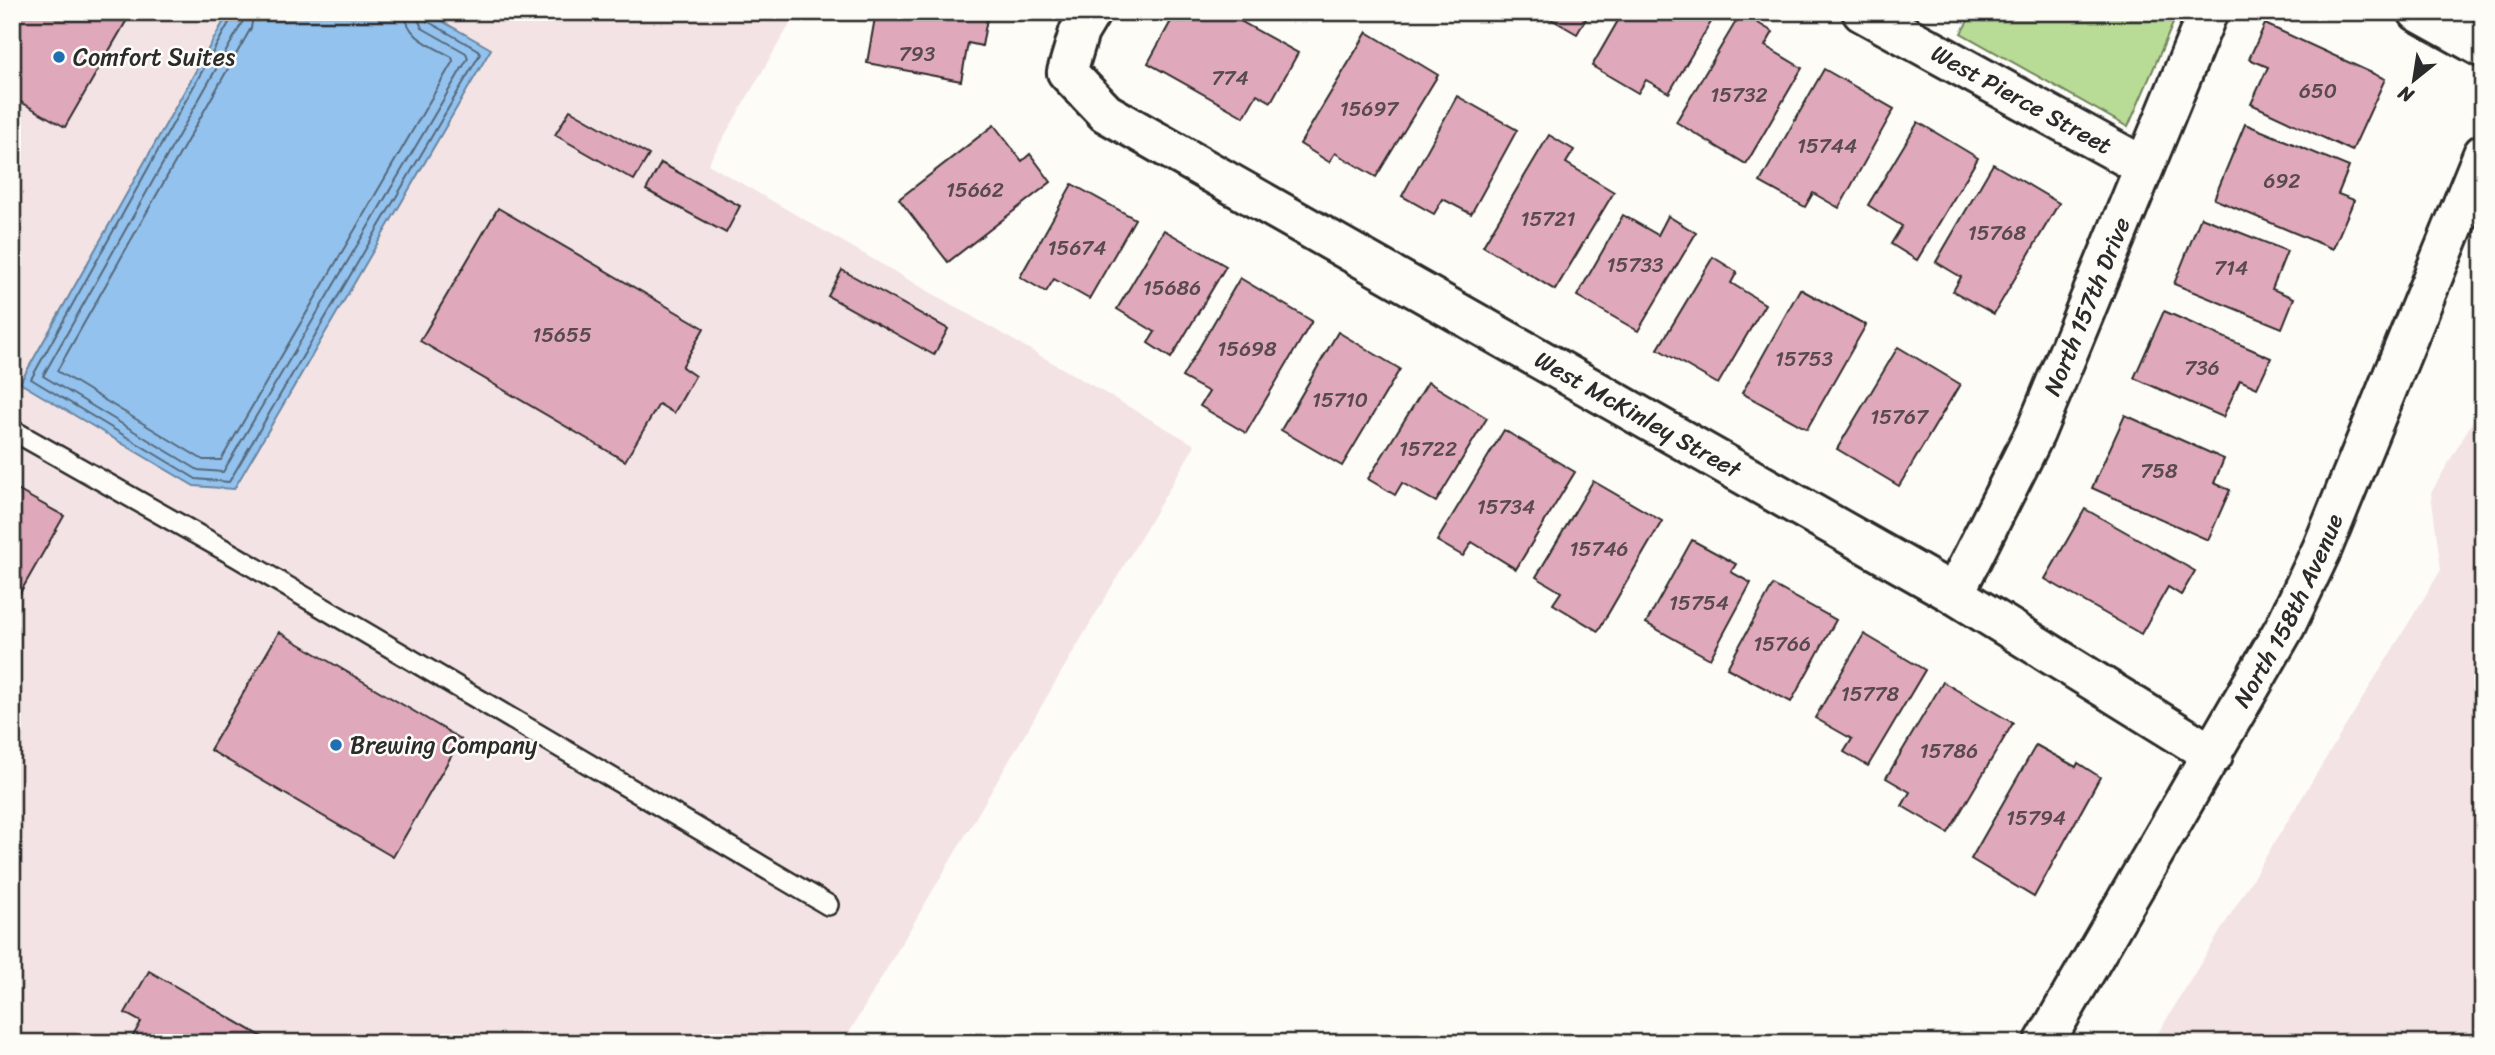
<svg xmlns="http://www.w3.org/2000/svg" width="2495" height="1055" viewBox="0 0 2495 1055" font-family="Sriracha,sans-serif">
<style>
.built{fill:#f4e3e5}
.green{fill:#b8dc96;stroke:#728460;stroke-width:2}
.water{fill:#93c2ee;stroke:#6986a0;stroke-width:2}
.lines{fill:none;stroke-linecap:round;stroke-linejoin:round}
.shore{stroke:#556779;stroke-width:2}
.building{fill:#e0a8bb;stroke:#2b2b2b;stroke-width:2}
.lane-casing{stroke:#2b2b2b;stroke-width:24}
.street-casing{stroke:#2b2b2b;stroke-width:44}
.secondary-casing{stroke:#2b2b2b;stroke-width:44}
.lane{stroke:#fdfcf7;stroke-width:19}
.street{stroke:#fdfcf7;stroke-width:38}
.secondary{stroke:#fdfcf7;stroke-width:38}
.poi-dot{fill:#1f6fb2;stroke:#fdfcf7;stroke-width:2.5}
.labels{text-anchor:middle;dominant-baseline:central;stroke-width:5;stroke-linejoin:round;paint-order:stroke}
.number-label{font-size:21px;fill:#584a4f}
.poi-label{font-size:24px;fill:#2b2b2b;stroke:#fdfcf7;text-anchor:start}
.street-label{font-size:24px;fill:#2b2b2b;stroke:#fdfcf7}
</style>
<rect width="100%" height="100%" fill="#fdfcf7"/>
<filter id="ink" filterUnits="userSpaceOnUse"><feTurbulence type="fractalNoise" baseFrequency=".0143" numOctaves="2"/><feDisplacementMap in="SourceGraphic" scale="14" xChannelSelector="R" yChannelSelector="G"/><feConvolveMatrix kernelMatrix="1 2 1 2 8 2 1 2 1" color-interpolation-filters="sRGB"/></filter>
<g filter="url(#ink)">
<!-- built -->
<g class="built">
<polygon points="12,12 797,12 708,164 1195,445 843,1043 12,1043"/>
<polygon points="2483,403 2483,1043 2152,1043 2441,570 2431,493"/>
</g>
<!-- green -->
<polygon class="green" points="1973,12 2178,12 2128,127 1961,33"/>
<!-- water -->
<polygon class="water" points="229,12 426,12 491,49 234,489 194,486 20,383"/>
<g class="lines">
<!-- shore -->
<g class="shore">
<polyline points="235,12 31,379 196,479 229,482 480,54 478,50 427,21 424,12"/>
<polyline points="244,12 242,23 43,376 198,470 223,472 468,58 466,53 422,28 415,12"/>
<path d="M254 12 251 28 57 371 203 460H221L453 61 452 57C433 46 406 38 405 12"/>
</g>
</g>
<!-- building -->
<g class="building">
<polygon points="12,12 118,12 128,18 65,127 12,97"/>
<polygon points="876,12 987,12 988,13 982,46 968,43 961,81 867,63"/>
<polygon points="1176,12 1224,12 1298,53 1271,102 1257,94 1244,117 1148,63"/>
<polygon points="1555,12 1590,12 1577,34 1551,19"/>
<polygon points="1623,12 1717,12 1669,93 1646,80 1638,93 1592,66"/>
<polygon points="1741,13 1773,32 1765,46 1802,68 1746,164 1676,122"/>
<polygon points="2265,24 2385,79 2352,151 2251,104 2268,67 2249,59"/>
<polygon points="1367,32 1438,75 1376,177 1335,153 1329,162 1300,144"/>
<polygon points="1824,69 1894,109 1839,208 1813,193 1805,207 1760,182"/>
<polygon points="1457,96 1517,130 1471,214 1443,199 1434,214 1402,196"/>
<polygon points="570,110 649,155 634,180 555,135"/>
<polygon points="1918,122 1978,158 1917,260 1891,244 1902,226 1868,205"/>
<polygon points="2245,124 2349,167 2338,194 2354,200 2333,249 2214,199"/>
<polygon points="994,125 1022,161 1030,154 1051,182 948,262 899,199"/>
<polygon points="1549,135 1574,150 1566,163 1614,192 1555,290 1483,246"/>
<polygon points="661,163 740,206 726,233 646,190"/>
<polygon points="1993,164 2059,203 1994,314 1953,291 1961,277 1936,262"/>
<polygon points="1072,184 1135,219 1089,299 1054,279 1046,292 1020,277"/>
<polygon points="498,208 704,328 682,367 695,376 674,413 659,404 625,461 420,341"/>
<polygon points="1623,215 1658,235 1668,216 1696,233 1638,331 1577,296"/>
<polygon points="2201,217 2287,251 2272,289 2294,298 2282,328 2174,284"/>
<polygon points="1164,230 1226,266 1171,358 1148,343 1155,332 1117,309"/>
<polygon points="1713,257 1737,272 1731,283 1765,304 1718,384 1658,349"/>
<polygon points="842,270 948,329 934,355 828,296"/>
<polygon points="1240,278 1312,321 1246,433 1200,406 1209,392 1182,377"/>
<polygon points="1800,289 1866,325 1807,429 1742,393"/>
<polygon points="2164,311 2271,358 2257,388 2240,380 2223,417 2134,378"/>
<polygon points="1338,332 1400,369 1342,466 1281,430"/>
<polygon points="1898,347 1960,384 1899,486 1837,449"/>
<polygon points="1428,382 1487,418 1436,502 1402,483 1395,495 1368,479"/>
<polygon points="2125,415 2224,459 2214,483 2230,490 2208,540 2092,488"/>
<polygon points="1504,430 1575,472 1516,569 1472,542 1463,556 1437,541"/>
<polygon points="1593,481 1662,521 1598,631 1553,604 1561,592 1536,577"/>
<polygon points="12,487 64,516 12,607"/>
<polygon points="2085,509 2195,571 2181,595 2168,587 2141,634 2045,579"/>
<polygon points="1692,540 1736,564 1731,572 1751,583 1710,659 1646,623"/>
<polygon points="1773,585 1836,620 1791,702 1727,668"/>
<polygon points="279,632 461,739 393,857 210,750"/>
<polygon points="1864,634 1925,670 1868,766 1844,752 1852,739 1815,718"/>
<polygon points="1943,682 2013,723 1948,833 1902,806 1910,792 1886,778"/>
<polygon points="2036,745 2076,767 2078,763 2100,777 2034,897 1971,859"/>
<polygon points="149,971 273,1043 129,1043 141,1022 125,1013"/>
</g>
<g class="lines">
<!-- lane casing -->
<g class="lane-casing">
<polyline id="lane" points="12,430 237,557 828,905"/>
</g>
<!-- street casing -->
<g class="street-casing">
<g id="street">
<path id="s1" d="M1091 12 1079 32 1067 72 1106 113 1954 594 2213 755"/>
<path id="s2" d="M1862 12 2143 166"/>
<polyline points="2418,12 2483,48"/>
<path id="s3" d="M1954 594 2035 433 2208 12"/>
</g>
</g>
<!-- secondary casing -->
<g class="secondary-casing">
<g id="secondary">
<path id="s4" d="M2044 1043 2285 627 2322 549 2483 154"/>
</g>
</g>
<!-- lane -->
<use href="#lane" class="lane"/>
<!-- street -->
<use href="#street" class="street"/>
<!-- secondary -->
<use href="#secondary" class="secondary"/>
</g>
</g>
<!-- markers -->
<g class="poi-dot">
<circle cx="59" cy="57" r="7"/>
<circle cx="336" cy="745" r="7"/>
</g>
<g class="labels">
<!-- number labels -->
<g class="number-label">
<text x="917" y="54">793</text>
<text x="1230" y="78">774</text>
<text x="2318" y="91">650</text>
<text x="1739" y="95">15732</text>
<text x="1369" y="109">15697</text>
<text x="1827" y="146">15744</text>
<text x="2282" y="181">692</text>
<text x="975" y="190">15662</text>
<text x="1548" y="219">15721</text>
<text x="1997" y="233">15768</text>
<text x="1077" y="248">15674</text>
<text x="1635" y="265">15733</text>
<text x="2231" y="268">714</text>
<text x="1172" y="288">15686</text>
<text x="562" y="335">15655</text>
<text x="1247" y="349">15698</text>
<text x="1804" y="359">15753</text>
<text x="2202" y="368">736</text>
<text x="1340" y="400">15710</text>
<text x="1899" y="417">15767</text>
<text x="1428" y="449">15722</text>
<text x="2159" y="471">758</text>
<text x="1506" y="507">15734</text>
<text x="1599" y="549">15746</text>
<text x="1699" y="603">15754</text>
<text x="1782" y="644">15766</text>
<text x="1870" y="694">15778</text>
<text x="1949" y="751">15786</text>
<text x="2036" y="818">15794</text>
</g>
<!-- poi labels -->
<g class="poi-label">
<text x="73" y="57">Comfort Suites</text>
<text x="350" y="745">Brewing Company</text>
</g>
<!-- street labels -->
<g class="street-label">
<text stroke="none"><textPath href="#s2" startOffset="182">West Pierce Street</textPath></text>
<text stroke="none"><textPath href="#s3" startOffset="317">North 157th Drive</textPath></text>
<text stroke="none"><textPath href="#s1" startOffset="733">West McKinley Street</textPath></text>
<text stroke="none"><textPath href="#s4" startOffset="497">North 158th Avenue</textPath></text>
</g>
</g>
<!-- margin -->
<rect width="2495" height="1055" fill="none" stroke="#fdfcf7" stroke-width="42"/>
<rect x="21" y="21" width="2453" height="1013" fill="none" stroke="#2b2b2b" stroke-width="2.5" filter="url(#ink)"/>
<!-- north arrow -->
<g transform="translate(2414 80) rotate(210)" stroke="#fdfcf7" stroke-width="5" paint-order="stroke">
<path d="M0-5L12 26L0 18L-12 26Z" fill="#2b2b2b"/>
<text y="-10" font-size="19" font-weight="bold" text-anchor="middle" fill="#2b2b2b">N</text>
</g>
</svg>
